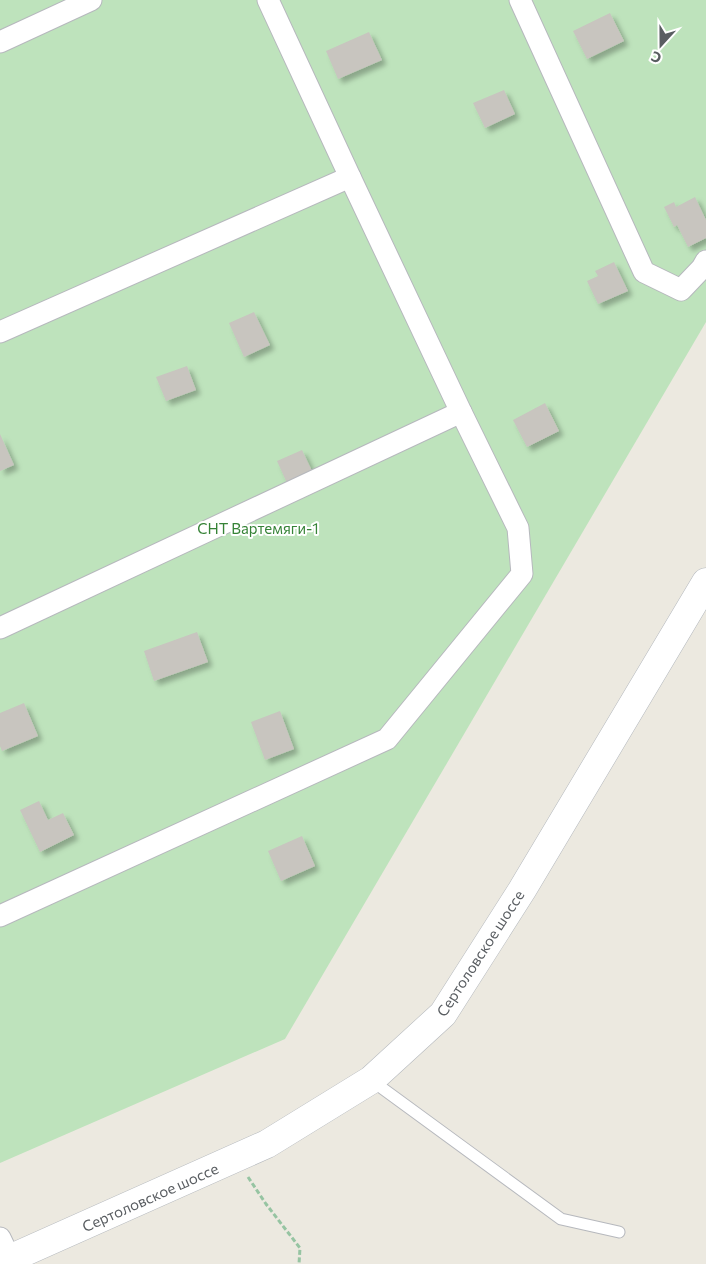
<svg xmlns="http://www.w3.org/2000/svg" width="706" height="1264" viewBox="0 0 706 1264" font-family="Commissioner,sans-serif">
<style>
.green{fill:#bee3bc}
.building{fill:#c8c5bf;filter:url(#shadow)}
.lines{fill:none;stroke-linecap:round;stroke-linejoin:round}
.lane-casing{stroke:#b6b8bd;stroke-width:13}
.street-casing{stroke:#b6b8bd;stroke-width:23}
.secondary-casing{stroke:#b4b8bd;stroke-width:29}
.path{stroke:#96c4a2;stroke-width:3;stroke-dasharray:5 2.5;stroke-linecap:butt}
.lane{stroke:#fff;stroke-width:11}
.street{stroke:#fff;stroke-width:21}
.secondary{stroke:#fff;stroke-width:28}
.labels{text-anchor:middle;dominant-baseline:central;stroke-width:4;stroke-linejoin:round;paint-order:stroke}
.park-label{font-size:15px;fill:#368337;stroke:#fff}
.street-label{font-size:15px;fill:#595d61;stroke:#fff}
</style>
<defs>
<filter id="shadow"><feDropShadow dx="4.5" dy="4.5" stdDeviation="2.5" flood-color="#0004"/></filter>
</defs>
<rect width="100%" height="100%" fill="#ece9e0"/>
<!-- green -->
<polygon class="green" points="0,0 706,0 706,322 285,1039 0,1163"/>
<!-- building -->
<g class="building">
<polygon points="610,13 624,41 587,59 573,31"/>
<polygon points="369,32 382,60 338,79 326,51"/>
<polygon points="504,90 515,114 485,128 473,103"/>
<polygon points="695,197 706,220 706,238 688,247 677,225 674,227 664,207 674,202 676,207"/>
<polygon points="614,262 628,291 598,304 587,281 598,276 595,271"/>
<polygon points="254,312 270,345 244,357 229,323"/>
<polygon points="187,366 196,390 166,401 156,377"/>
<polygon points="545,403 559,431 527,447 513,420"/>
<polygon points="0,434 14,465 0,471"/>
<polygon points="302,450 312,471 287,483 277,461"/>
<polygon points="197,632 208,662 154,681 144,651"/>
<polygon points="24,703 38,736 2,751 0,746 0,713"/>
<polygon points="280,711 294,749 265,760 251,722"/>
<polygon points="39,801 48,820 63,813 74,835 40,852 20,810"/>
<polygon points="302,836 315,866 281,881 268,851"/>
</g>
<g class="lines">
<!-- lane casing -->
<g class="lane-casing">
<polyline id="lane" points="371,1080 561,1219 619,1232"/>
</g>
<!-- street casing -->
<g class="street-casing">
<g id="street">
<polyline points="520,0 644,272 681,290 702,268 706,261"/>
<polyline points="0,42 91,0"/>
<polyline points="0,332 350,177"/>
<polyline points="0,628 461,412"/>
<polyline points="0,916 387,739 522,574 518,528 461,412 350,177 268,0"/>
<polyline points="0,1238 10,1259"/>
</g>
</g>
<!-- secondary casing -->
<g class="secondary-casing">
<polyline id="secondary" points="0,1263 267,1144 371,1080 443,1014 522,890 706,582"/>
</g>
<!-- path -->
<polyline class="path" points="248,1177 266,1204 300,1248 299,1264"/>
<!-- lane -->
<use href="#lane" class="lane"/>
<!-- street -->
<use href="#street" class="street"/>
<!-- secondary -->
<use href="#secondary" class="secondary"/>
</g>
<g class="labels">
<!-- park labels -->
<g class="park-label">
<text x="258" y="528">СНТ Вартемяги-1</text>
</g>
<!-- street labels -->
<g class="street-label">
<text transform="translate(480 953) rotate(-57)">Сертоловское шоссе</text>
<text transform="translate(150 1197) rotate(-24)">Сертоловское шоссе</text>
</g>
</g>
<!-- north arrow -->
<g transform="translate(661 45) rotate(201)" stroke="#ffffff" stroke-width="4" paint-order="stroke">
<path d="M0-4L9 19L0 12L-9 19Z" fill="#595d61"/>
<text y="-8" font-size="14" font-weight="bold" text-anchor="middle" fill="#595d61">С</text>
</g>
</svg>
